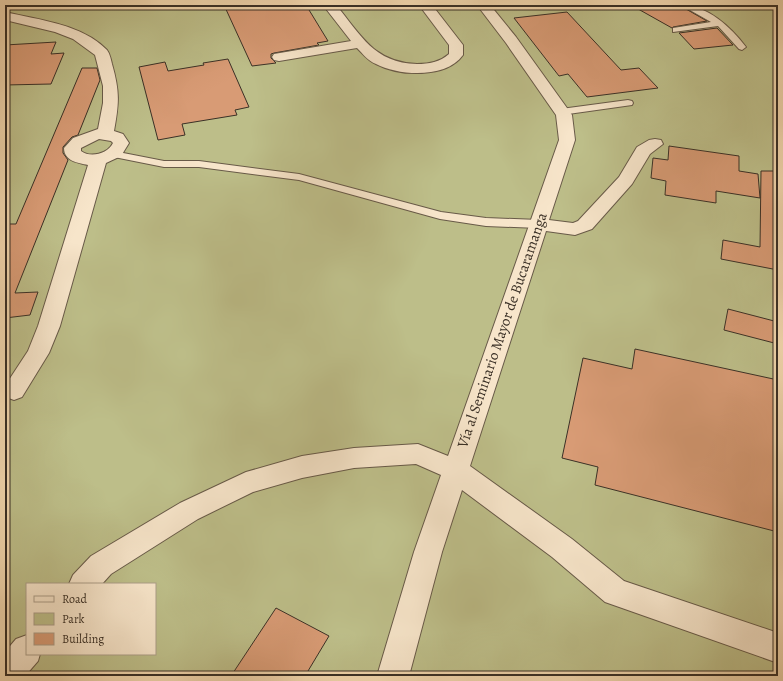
<svg xmlns="http://www.w3.org/2000/svg" width="783" height="681" viewBox="0 0 783 681" font-family="Alegreya,serif">
<style>
.green{fill:#bdbe89;stroke:#7c7758;fill-rule:evenodd}
.building{fill:#d89b75;stroke:#3a3026}
.lines{fill:none;stroke-linecap:round;stroke-linejoin:round}
.service-casing{stroke:#685a48;stroke-width:2}
.minor-casing{stroke:#685a48;stroke-width:2}
.service{fill:#f7e5ca;fill-rule:evenodd}
.minor{fill:#f7e5ca;fill-rule:evenodd}
.labels{text-anchor:middle;dominant-baseline:central;stroke-width:3;stroke-linejoin:round;paint-order:stroke}
.street-label{font-size:15px;fill:#3a3026;stroke:#f7e5ca}
</style>
<rect width="100%" height="100%" fill="#f2d7ae"/>
<filter id="stains"><feTurbulence type="fractalNoise" baseFrequency=".005" numOctaves="4"/><feColorMatrix values="0 0 0 0 .2 0 0 0 0 .09 0 0 0 0 .02 0 0 0 .5 -.17"/></filter>
<radialGradient id="worn" r=".72"><stop offset=".6" stop-color="#630" stop-opacity="0"/><stop offset="1" stop-color="#630" stop-opacity=".3"/></radialGradient>
<!-- green -->
<path class="green" d="M5 5H773L778 7V676H5ZM27 584H155V654H27Z"/>
<!-- building -->
<g class="building">
<polygon points="224,5 306,5 328,41 317,43 319,45 274,53 271,54 271,58 276,63 252,66"/>
<polygon points="631,5 679,5 707,21 673,27 672,28"/>
<polygon points="567,12 621,70 639,68 658,88 587,97 568,74 559,76 514,18"/>
<polygon points="717,28 733,45 694,49 679,33"/>
<polygon points="56,42 51,54 64,53 51,84 5,85 5,45"/>
<polygon points="228,59 249,107 235,110 237,115 182,124 185,135 158,140 139,67 165,62 168,71 204,65 203,63"/>
<polygon points="82,68 97,68 100,80 78,135 72,137 63,147 63,153 68,160 15,293 38,292 30,315 5,318 5,224 16,224"/>
<polygon points="669,146 739,156 739,171 758,174 760,198 716,191 716,203 665,195 666,181 651,178 653,158 668,160"/>
<polygon points="761,171 778,171 778,270 721,259 723,240 760,247"/>
<polygon points="728,309 778,322 778,344 724,330"/>
<polygon points="635,349 778,380 778,532 595,485 598,467 562,458 583,358 632,369"/>
<polygon points="276,608 329,636 305,676 231,676"/>
</g>
<g class="lines">
<!-- service casing -->
<g class="service-casing">
<g id="service">
<path d="M681 5C707 5 731 27 746 47L742 50 739 49 718 26 673 32V28L711 22Z"/>
<polygon points="628,100 632,101 633,103 632,105 561,115 556,112 561,109"/>
<polygon points="113,151 164,161 199,161 299,174 441,212 486,218 539,220 545,224 539,228 486,226 440,219 299,180 199,167 164,167 109,156 108,154 109,152"/>
</g>
</g>
<!-- minor casing -->
<g class="minor-casing">
<g id="minor">
<path d="M323 5H336C361 35 374 63 417 64 429 64 440 62 449 54V45L419 5H432L463 45V55C446 79 399 76 376 64 368 61 363 54 357 48L279 61 274 60 272 57 274 54 351 41Z"/>
<polygon points="477,5 490,5 516,37 572,115 575,140 549,220 573,223 578,221 619,177 637,147 649,140 655,139 661,140 663,144 650,154 632,184 592,229 575,235 546,231 470,466 572,539 624,581 778,633 778,663 605,602 552,557 462,490 442,552 409,676 377,676 414,552 441,475 416,464 354,468 302,478 253,492 198,519 111,574 102,584 69,584 73,575 91,556 180,503 246,472 302,456 354,448 418,444 448,456 559,140 556,115 506,43"/>
<path d="M5 12C39 20 82 24 107 50 110 54 111 60 112 64 120 92 119 103 114 131L123 134 129 143 121 156 106 163 60 326 49 353 22 397 14 400 6 397 5 386 28 351 38 326 88 165C78 163 64 161 64 148L73 138 98 129 103 103V86L95 55 73 39 55 32 5 20ZM99 139 111 141 113 143C108 154 90 158 81 151V148Z"/>
<polygon points="27,635 27,654 40,654 38,661 25,676 5,676 5,652 16,639"/>
</g>
</g>
<!-- service -->
<use href="#service" class="service"/>
<!-- minor -->
<use href="#minor" class="minor"/>
</g>
<g class="labels">
<!-- street labels -->
<g class="street-label">
<text transform="translate(502 330) rotate(-71)">Vía al Seminario Mayor de Bucaramanga</text>
</g>
</g>
<!-- margin -->
<rect width="783" height="681" fill="none" stroke="#f2d7ae" stroke-width="20"/>
<rect x="6" y="6" width="771" height="669" fill="none" stroke="#3a3026" stroke-width="2"/>
<rect x="10" y="10" width="763" height="661" fill="none" stroke="#3a3026"/>
<!-- legend -->
<rect x="26" y="583" width="130" height="72" fill="#f7e5ca" stroke="#ab9d88"/>
<rect x="34" y="596" width="20" height="6" fill="#f7e5ca" stroke="#ab9d88"/>
<text x="62" y="603" font-size="12" fill="#3a3026">Road</text>
<rect x="34" y="613" width="20" height="12" fill="#bdbe89" stroke="#ab9d88"/>
<text x="62" y="623" font-size="12" fill="#3a3026">Park</text>
<rect x="34" y="633" width="20" height="12" fill="#d89b75" stroke="#ab9d88"/>
<text x="62" y="643" font-size="12" fill="#3a3026">Building</text>
<rect width="100%" height="100%" filter="url(#stains)"/>
<rect width="100%" height="100%" fill="url(#worn)"/>
</svg>
